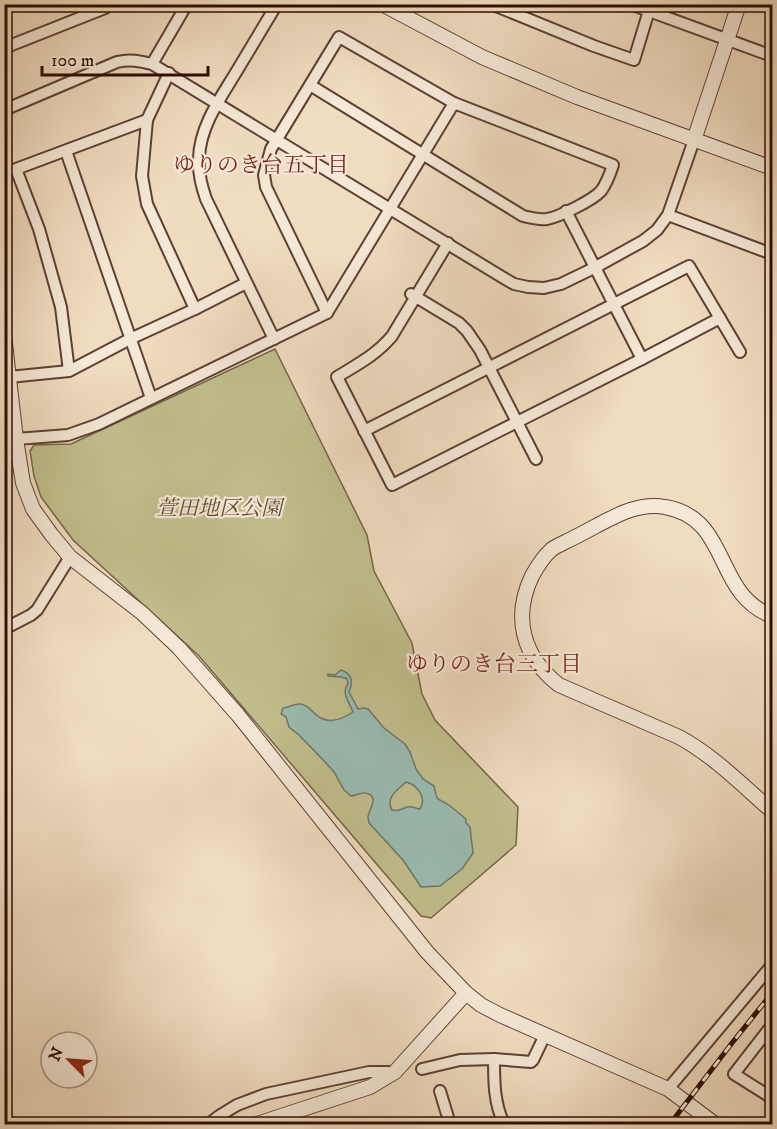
<svg xmlns="http://www.w3.org/2000/svg" width="777" height="1129" viewBox="0 0 777 1129" font-family="'IM FELL DW Pica','Noto Serif JP',serif">
<style>
.green{fill:#c1be8d;stroke:#766548;stroke-width:1.5}
.water{fill:#9abcb2;stroke:#6e766c;stroke-width:1.5;fill-rule:evenodd}
.lines{fill:none;stroke-linecap:round;stroke-linejoin:round}
.minor-casing{stroke:#5d4032;stroke-width:14}
.tertiary-casing{stroke:#5d4032;stroke-width:16}
.minor{stroke:#f5e8d6;stroke-width:10}
.tertiary{stroke:#f5e8d6;stroke-width:14}
.rail-casing{stroke:#2c0c02;stroke-width:5}
.rail{stroke:#f5e8d6;stroke-width:3;stroke-dasharray:9;stroke-linecap:butt}
.labels{text-anchor:middle;dominant-baseline:central;stroke-width:4.5;stroke-linejoin:round;paint-order:stroke}
.park-label{font-size:21px;font-style:italic;fill:#604a33;stroke:#f5e8d6}
.neighbourhood-label{font-size:22px;fill:#7a1f14;stroke:#f5e8d6}
</style>
<rect width="100%" height="100%" fill="#f0dcc0"/>
<filter id="stains"><feTurbulence type="fractalNoise" baseFrequency=".00333" numOctaves="4"/><feColorMatrix values="0 0 0 0 .2 0 0 0 0 .09 0 0 0 0 .02 0 0 0 .5 -.17"/></filter>
<radialGradient id="worn" r=".72"><stop offset=".6" stop-color="#630" stop-opacity="0"/><stop offset="1" stop-color="#630" stop-opacity=".3"/></radialGradient>
<!-- green -->
<polygon class="green" points="275,349 367,535 374,571 412,643 422,694 435,720 518,807 516,845 431,918 421,916 199,656 73,540 41,497 34,476 30,451 34,445 71,444"/>
<!-- water -->
<path class="water" d="M341 670C353 674 353 682 349 692L358 709 364 708 368 709 384 728 405 744 410 752 416 769 423 779 434 786 436 795 438 799 449 805 466 819V823L470 827 473 853 462 869 440 886 421 887 403 860 369 823C369 821 368 819 368 818 367 811 382 796 365 793 361 792 355 796 351 796L344 790 334 772 326 763 299 735 289 727 286 717 281 714 283 708C289 708 294 703 301 704 310 706 313 714 321 718 332 724 344 718 353 712 349 701 341 694 348 683L347 679C341 676 334 677 328 676V674L335 675ZM406 782C418 785 427 798 420 809 415 808 412 806 407 807 401 809 399 812 392 810 385 798 397 790 406 782Z"/>
<g class="lines">
<!-- minor casing -->
<g class="minor-casing">
<g id="minor">
<polyline points="491,4 594,46 634,60 651,4"/>
<polyline points="630,4 772,56"/>
<polyline points="4,48 105,8 109,4"/>
<polyline points="152,64 187,4"/>
<polyline points="169,73 147,120 142,176 147,204 195,309"/>
<path d="M310 85 523 216C531 218 539 220 547 219 559 217 593 200 601 191 607 183 610 174 613 165L454 103 339 37 271 149 264 175 266 187 327 313"/>
<path d="M4 110 117 62C130 59 140 61 152 64L502 277 514 284 528 287 544 288 561 284 594 268 643 241 657 230 668 215 694 140"/>
<polyline points="66,151 151,398"/>
<polyline points="566,211 642,359"/>
<polyline points="668,215 772,254"/>
<path d="M448 243 392 336C376 355 358 364 337 377L392 485 642 359 720 318"/>
<polyline points="411,294 459,323 467,331 480,350 536,459"/>
<path d="M274 339 206 199C201 185 198 172 199 158 200 125 222 96 238 69 251 47 264 26 277 4"/>
<polyline points="69,371 61,307 39,229 16,169 147,120"/>
<polyline points="9,377 69,371 130,339 195,309 246,283"/>
<polyline points="364,431 689,266 740,352"/>
<polyline points="16,439 68,435 99,424 327,313 454,103"/>
<polyline points="4,629 31,615 37,610 70,557"/>
<polyline points="772,1025 734,1074 772,1098"/>
<path d="M494 1059C494 1082 494 1103 504 1124"/>
<polyline points="422,1069 460,1060 494,1059 531,1062 533,1060 545,1035"/>
<polyline points="668,1089 772,965"/>
<polyline points="440,1091 450,1124"/>
<polyline points="209,1124 219,1116 237,1105 266,1094 369,1072 395,1072"/>
</g>
</g>
<!-- tertiary casing -->
<g class="tertiary-casing">
<g id="tertiary">
<polyline points="382,4 482,57 577,97 772,168"/>
<polyline points="694,140 739,4"/>
<polyline points="4,335 16,439 23,483 33,509 51,534 70,557 142,613 179,648 238,715 427,952 466,993 481,1005 500,1015 668,1089 715,1124"/>
<path d="M772 616C713 594 731 518 665 507 640 502 617 515 596 526 585 532 574 538 563 543 560 545 554 547 551 550 544 556 537 567 532 576 512 618 523 657 559 685L679 737C714 756 742 785 772 811"/>
<polyline points="257,1124 370,1087 395,1072 466,993"/>
</g>
</g>
<!-- minor -->
<use href="#minor" class="minor"/>
<!-- tertiary -->
<use href="#tertiary" class="tertiary"/>
<!-- rail casing -->
<g class="rail-casing">
<polyline id="rail" points="670,1124 732,1043 772,993"/>
</g>
<!-- rail -->
<use href="#rail" class="rail"/>
</g>
<g class="labels">
<!-- park labels -->
<g class="park-label">
<text x="219" y="509">萱田地区公園</text>
</g>
<!-- neighbourhood labels -->
<g class="neighbourhood-label">
<text x="261" y="165">ゆりのき台五丁目</text>
<text x="494" y="664">ゆりのき台三丁目</text>
</g>
</g>
<!-- margin -->
<rect width="777" height="1129" fill="none" stroke="#f0dcc0" stroke-width="24"/>
<rect x="6" y="6" width="765" height="1117" fill="none" stroke="#2c0c02" stroke-width="3"/>
<rect x="12" y="12" width="753" height="1105" fill="none" stroke="#2c0c02" stroke-width="1.5"/>
<!-- north arrow -->
<g transform="translate(69 1060) rotate(295)"><circle r="28" fill="#f5e8d6" stroke="#a59081" stroke-width="1.5"/>
<path d="M0-4.5L10 22L0 15L-10 22Z" fill="#8f2418"/>
<text y="-9" font-size="16" font-weight="bold" text-anchor="middle" fill="#2c0c02">N</text>
</g>
<!-- scale -->
<path d="M42 66v9h166v-9" fill="none" stroke="#2c0c02" stroke-width="3"/>
<text x="51" y="66" font-size="18" fill="#2c0c02" stroke="#f5e8d6" stroke-width="4.5" paint-order="stroke">100 m</text>
<rect width="100%" height="100%" filter="url(#stains)"/>
<rect width="100%" height="100%" fill="url(#worn)"/>
</svg>
